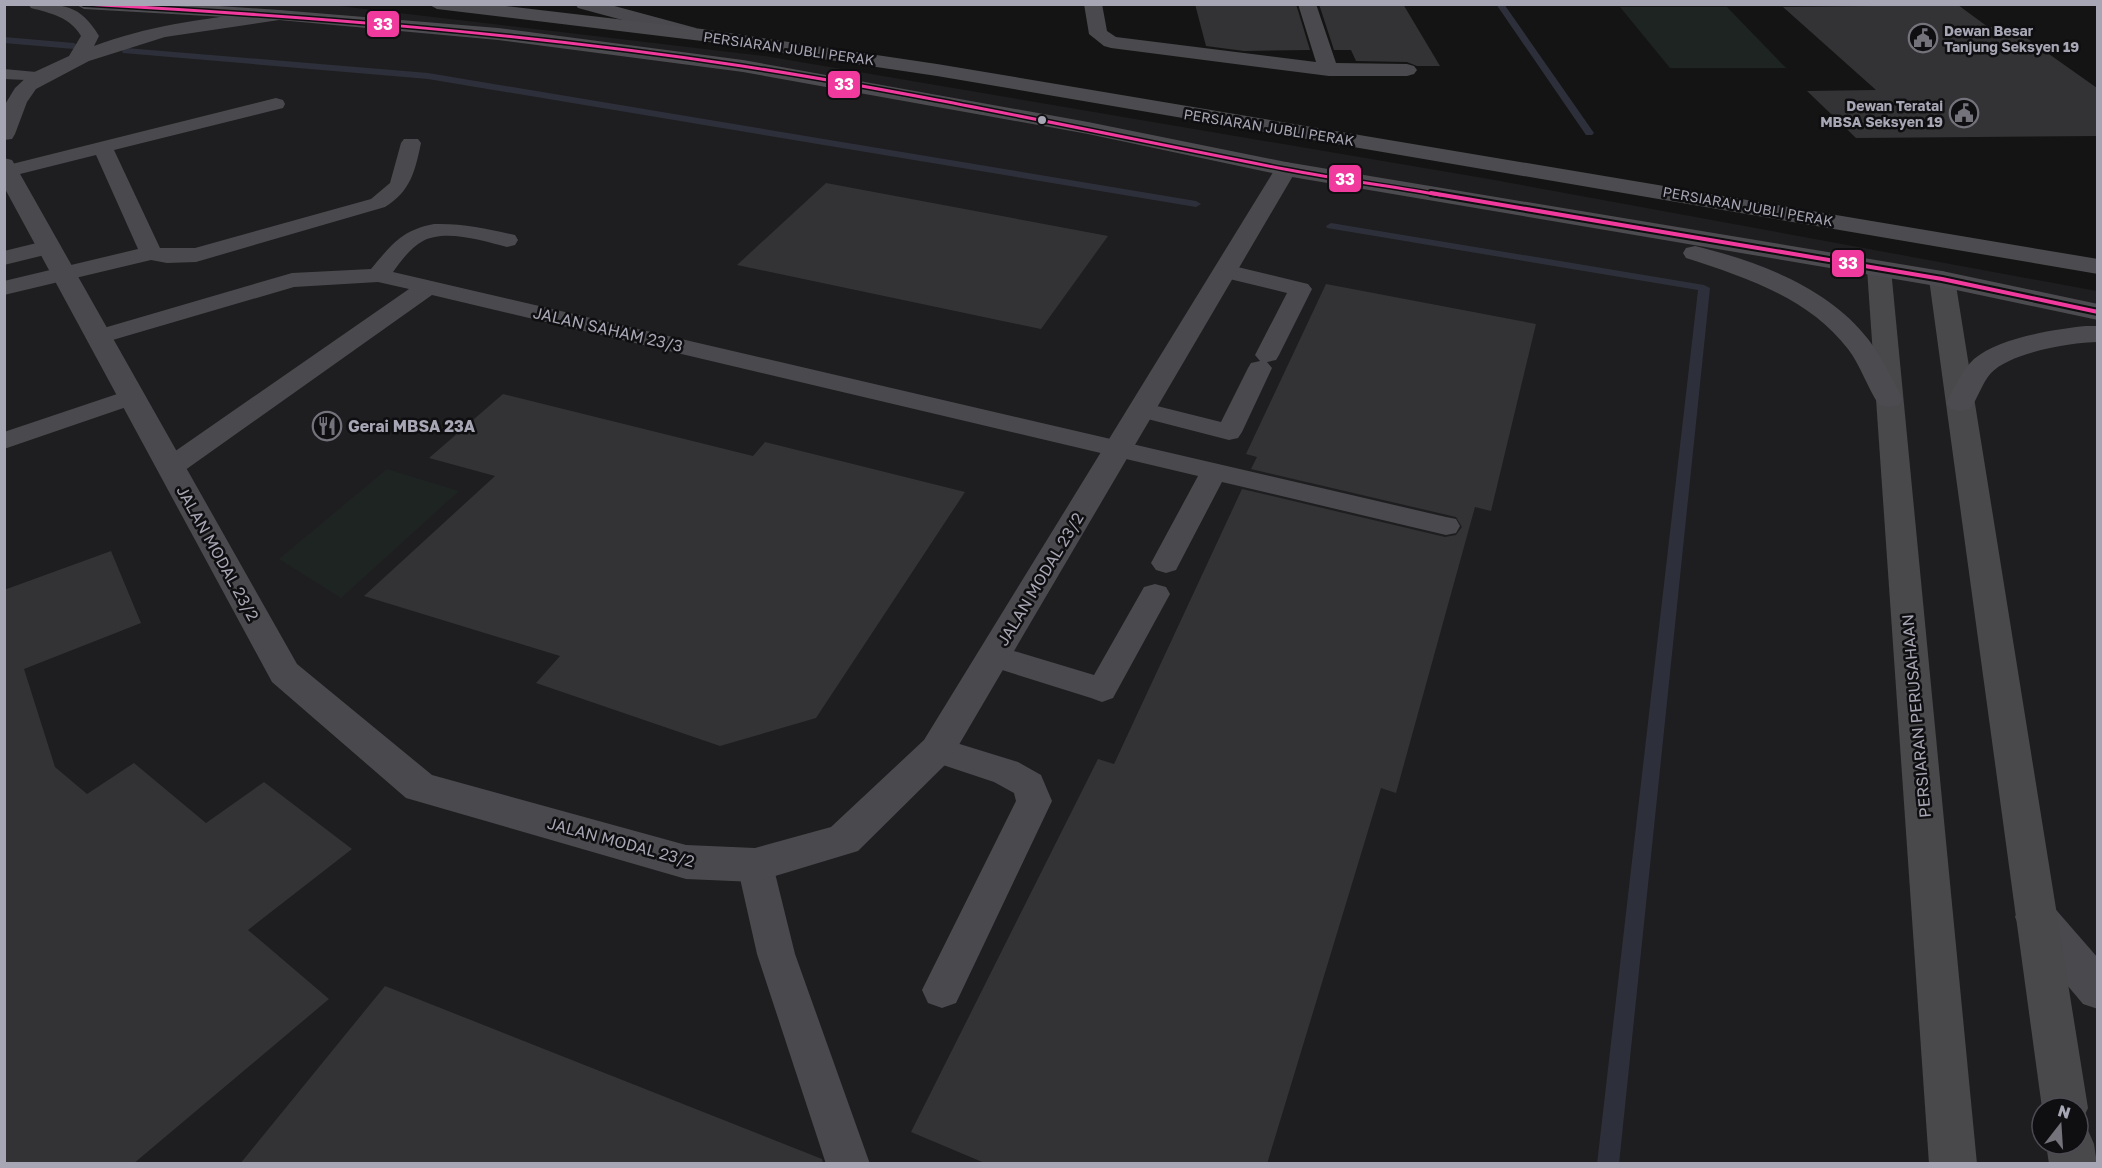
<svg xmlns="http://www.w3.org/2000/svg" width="2102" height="1168" viewBox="0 0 2102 1168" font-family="'Golos Text',sans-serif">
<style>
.built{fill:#1e1e20;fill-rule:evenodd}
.green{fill:#1e2422}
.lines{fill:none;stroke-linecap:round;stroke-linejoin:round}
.stream{fill:#2d303a;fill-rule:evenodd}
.building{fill:#333335}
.service{fill:#4a4a4e;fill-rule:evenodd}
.minor{fill:#4a4a4e;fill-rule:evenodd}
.tertiary{fill:#4a4a4e;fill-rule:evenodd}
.secondary{fill:#49484b;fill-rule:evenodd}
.primary{fill:#4c4c50;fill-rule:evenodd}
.bus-1-far1-casing{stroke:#0f0e10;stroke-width:6}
.bus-1-casing{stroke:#0f0e10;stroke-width:8}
.bus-1-far1{stroke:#f13a9d;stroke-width:3}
.bus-1{stroke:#f13a9d;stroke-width:4}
.bus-dot{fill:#a7a6b4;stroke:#0f0e10;stroke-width:2}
.labels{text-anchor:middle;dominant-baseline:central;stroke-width:5;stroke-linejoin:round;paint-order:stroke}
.far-poi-label{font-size:14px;font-weight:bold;fill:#a7a6b4;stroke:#0f0e10;text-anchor:start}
.far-street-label{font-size:14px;fill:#a7a6b4;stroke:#0f0e10}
.street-label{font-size:16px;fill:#a7a6b4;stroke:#0f0e10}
.poi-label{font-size:16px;font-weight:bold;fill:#a7a6b4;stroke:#0f0e10;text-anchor:start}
.line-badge{stroke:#0f0e10;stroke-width:2}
.badge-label{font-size:16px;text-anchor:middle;font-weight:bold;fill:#fff}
</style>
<rect width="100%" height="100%" fill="#141414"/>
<!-- built -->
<path class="built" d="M5 5H331L765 56 1489 179 2097 291V1163H5ZM2042 1108H2078V1144H2042Z"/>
<!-- green -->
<g class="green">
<polygon points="1620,7 1727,7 1786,68 1670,68"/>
<polygon points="387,469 459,491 341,598 279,559"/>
</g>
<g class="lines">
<!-- stream -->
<g class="stream">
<polygon points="1496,4 1504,4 1594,133 1592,135 1586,135"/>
<polygon points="4,37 74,43 78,46 74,49 4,43"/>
<polygon points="126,48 428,73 1196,201 1201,204 1196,207 428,79 123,53 122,51"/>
<polygon points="1331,223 1704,285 1710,288 1619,1164 1597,1164 1698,290 1327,228 1326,226"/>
</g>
</g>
<!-- building -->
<g class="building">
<polygon points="1195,4 1296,4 1310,50 1244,51 1206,46"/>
<polygon points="1319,4 1403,4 1440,66 1417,66 1407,62 1356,61 1351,50 1334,50"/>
<polygon points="1958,5 1988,27 2011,27 2097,88 2097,136 1856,138 1807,91 1876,90 1783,7"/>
<polygon points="826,183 1108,236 1041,329 737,265"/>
<polygon points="1326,284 1536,324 1491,511 1475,507 1396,793 1381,788 1267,1164 987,1164 911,1132 1098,759 1114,764 1242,489 1445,537 1456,535 1462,527 1456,517 1251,469 1257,457 1246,454"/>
<polygon points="503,394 753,456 765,442 965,492 816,718 720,746 536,683 560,656 364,596 495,476 429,458"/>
<polygon points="111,551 141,623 24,669 55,767 87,794 134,763 206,823 264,782 352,849 248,930 329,999 133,1164 4,1164 4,590"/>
<polygon points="385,986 822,1159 823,1164 240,1164"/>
</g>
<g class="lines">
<!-- service -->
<g class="service">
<polygon points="4,69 47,73 50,77 47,81 4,79"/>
<path d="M276 98 283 100 285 104 283 108 114 150 160 248H195L371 199 390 183 401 143 404 139H418L421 143C415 171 411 191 385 207L196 262 167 263 151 260 4 295V281L138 249 96 155 8 177 4 176V166Z"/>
<path d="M434 224C462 223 488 229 515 235L518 240 515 245 507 247C483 241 446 229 423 241 410 248 401 261 393 272L1446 517 1456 519 1460 526 1456 533 1446 535 1222 482 1176 570 1166 573 1156 570 1151 563 1198 476 432 295 181 473 171 475 161 473 157 467 161 461 409 289 378 282 294 287 99 344 90 342 87 337 90 332 292 273 371 269C392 244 402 230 434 224Z"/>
<polygon points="49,240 57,242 60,247 57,252 4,265 4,251"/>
<polygon points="1225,264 1308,284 1312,289 1279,355 1276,360 1267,362 1272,368 1242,432 1238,438 1229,440 1132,415 1128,410 1132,405 1141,402 1221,422 1248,368 1251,363 1260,361 1255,355 1287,293 1217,276 1214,271 1217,266"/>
<polygon points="132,389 141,392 145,397 141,402 4,449 4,432"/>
<polygon points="1155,584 1166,587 1170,594 1113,698 1102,702 1091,698 983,664 978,656 983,648 994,645 1094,675 1144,587"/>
<polygon points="937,737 1018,762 1041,775 1052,801 956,1003 942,1008 928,1003 922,990 1016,801 1014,793 994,782 925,759 920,750 925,741"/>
<polygon points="755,850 768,854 773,865 795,954 870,1164 826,1164 757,954 737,865 742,854"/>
</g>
<!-- minor -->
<g class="minor">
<path d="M28 4C63 4 80 4 99 36L94 46C153 24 217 17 279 10L285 11 288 15 285 19 279 20 165 37 89 61 36 89 27 102 15 134 12 139 4 140V106L15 88 30 74 69 56 81 36C70 17 50 13 31 8Z"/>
<polygon points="1084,4 1102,4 1107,31 1116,37 1316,62 1298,4 1316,4 1336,63 1407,64 1414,66 1417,70 1414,74 1407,76 1329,76 1111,48 1104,46 1089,34"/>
<polygon points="4,158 12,160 15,165 297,664 432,775 686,845 755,848 831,827 924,740 1275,169 1278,164 1286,162 1294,164 1297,169 950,760 858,851 755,882 686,879 406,798 272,682 4,187"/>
</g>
<!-- tertiary -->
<g class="tertiary">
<polygon points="575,4 607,4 696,28 698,32 696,36 689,38 578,8"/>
<polygon points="2036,899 2051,904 2098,958 2098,1009 2083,1004 2021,930 2015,917 2021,904"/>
</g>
<!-- secondary -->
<g class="secondary">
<polygon points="1879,262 1888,264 1891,269 1977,1164 1929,1164 1867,269 1870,264"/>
<polygon points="1942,271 1951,274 1955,279 2088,1108 2080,1125 2087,1128 2094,1144 2097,1164 2049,1164 2046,1144 2078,1144 2078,1108 2042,1108 1929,279 1933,274"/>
</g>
<!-- primary -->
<g class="primary">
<polygon points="75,4 189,4 279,10 498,28 743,60 1088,122 1286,162 1942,271 2098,304 2098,320 1942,287 1286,176 1088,134 743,72 498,40 279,20 84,9"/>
<polygon points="428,4 488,4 702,29 937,64 2098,259 2098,274 937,76 702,41 437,9"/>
<path d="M1695 246C1757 261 1828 287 1868 339 1882 357 1892 379 1903 399L1899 405 1889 407 1879 405C1867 387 1861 366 1848 349 1809 298 1745 277 1686 258L1683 253 1686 248Z"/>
<path d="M2086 326H2098V342C2071 342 2009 353 1991 373 1982 383 1978 398 1970 409L1960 411 1950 409 1946 403C1954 389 1962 370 1974 359 1998 338 2055 329 2086 326Z"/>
</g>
<!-- bus-1-far1 casing -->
<g class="bus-1-far1-casing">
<path id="bus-1-far1" d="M84 4C304 16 524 33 742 66 924 94 1104 134 1284 169 1336 179 1388 186 1440 195"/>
</g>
<!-- bus-1 casing -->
<g class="bus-1-casing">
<polyline id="bus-1" points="1431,193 1942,279 2098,312"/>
</g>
<!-- bus-1-far1 -->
<use href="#bus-1-far1" class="bus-1-far1"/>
<!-- bus-1 -->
<use href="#bus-1" class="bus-1"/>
</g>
<!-- icons -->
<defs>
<g id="civic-ring" transform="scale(1.5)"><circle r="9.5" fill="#0f0e10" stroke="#74737c" stroke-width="1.5"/><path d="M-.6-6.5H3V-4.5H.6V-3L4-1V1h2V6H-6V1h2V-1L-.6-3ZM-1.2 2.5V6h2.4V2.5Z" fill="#74737c"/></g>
<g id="restaurant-ring" transform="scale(1.5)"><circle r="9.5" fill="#0f0e10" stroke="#74737c" stroke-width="1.5"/><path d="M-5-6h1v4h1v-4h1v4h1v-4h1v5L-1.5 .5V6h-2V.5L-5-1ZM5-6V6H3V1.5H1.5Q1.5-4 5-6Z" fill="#74737c"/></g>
</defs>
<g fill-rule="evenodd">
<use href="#civic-ring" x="1923" y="38"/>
<use href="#civic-ring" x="1964" y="113"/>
<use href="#restaurant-ring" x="327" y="426"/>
</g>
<!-- markers -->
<circle class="bus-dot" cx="1042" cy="120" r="5"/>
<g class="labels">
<!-- far-poi labels -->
<g class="far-poi-label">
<text x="1944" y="30">Dewan Besar<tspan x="1944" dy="16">Tanjung Seksyen 19</tspan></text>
<text x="1943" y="105" text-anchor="end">Dewan Teratai<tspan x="1943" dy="16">MBSA Seksyen 19</tspan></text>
</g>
<!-- far-street labels -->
<g class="far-street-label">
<text transform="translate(789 48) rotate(8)">PERSIARAN JUBLI PERAK</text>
<text transform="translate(1269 127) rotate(9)">PERSIARAN JUBLI PERAK</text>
<text transform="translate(1748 206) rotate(10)">PERSIARAN JUBLI PERAK</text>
</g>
<!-- street labels -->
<g class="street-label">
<text transform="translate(608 329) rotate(13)">JALAN SAHAM 23/3</text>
<text transform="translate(218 553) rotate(61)">JALAN MODAL 23/2</text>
<text transform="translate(1040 579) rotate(-59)">JALAN MODAL 23/2</text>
<text transform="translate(1916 716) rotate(-95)">PERSIARAN PERUSAHAAN</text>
<text transform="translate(621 842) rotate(15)">JALAN MODAL 23/2</text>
</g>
<!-- poi labels -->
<g class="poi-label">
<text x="348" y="426">Gerai MBSA 23A</text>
</g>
</g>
<g class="line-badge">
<rect x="366" y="10" width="34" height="28" rx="6" fill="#f13a9d"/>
<rect x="827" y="70" width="34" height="29" rx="6" fill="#f13a9d"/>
<rect x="1328" y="164" width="34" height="29" rx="6" fill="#f13a9d"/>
<rect x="1831" y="249" width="34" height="29" rx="6" fill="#f13a9d"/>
</g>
<g class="badge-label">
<text x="383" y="30">33</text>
<text x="844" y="90">33</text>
<text x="1345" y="185">33</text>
<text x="1848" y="269">33</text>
</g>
<!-- border -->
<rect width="2102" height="1168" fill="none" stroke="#a7a6b4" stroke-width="12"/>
<!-- north arrow -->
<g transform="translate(2060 1126) rotate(17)"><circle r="28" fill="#0f0e10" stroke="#4c4b52" stroke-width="1.5"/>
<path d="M0-4.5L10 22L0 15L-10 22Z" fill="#74737c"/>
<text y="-9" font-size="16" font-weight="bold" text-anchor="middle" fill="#a7a6b4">N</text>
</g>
</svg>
